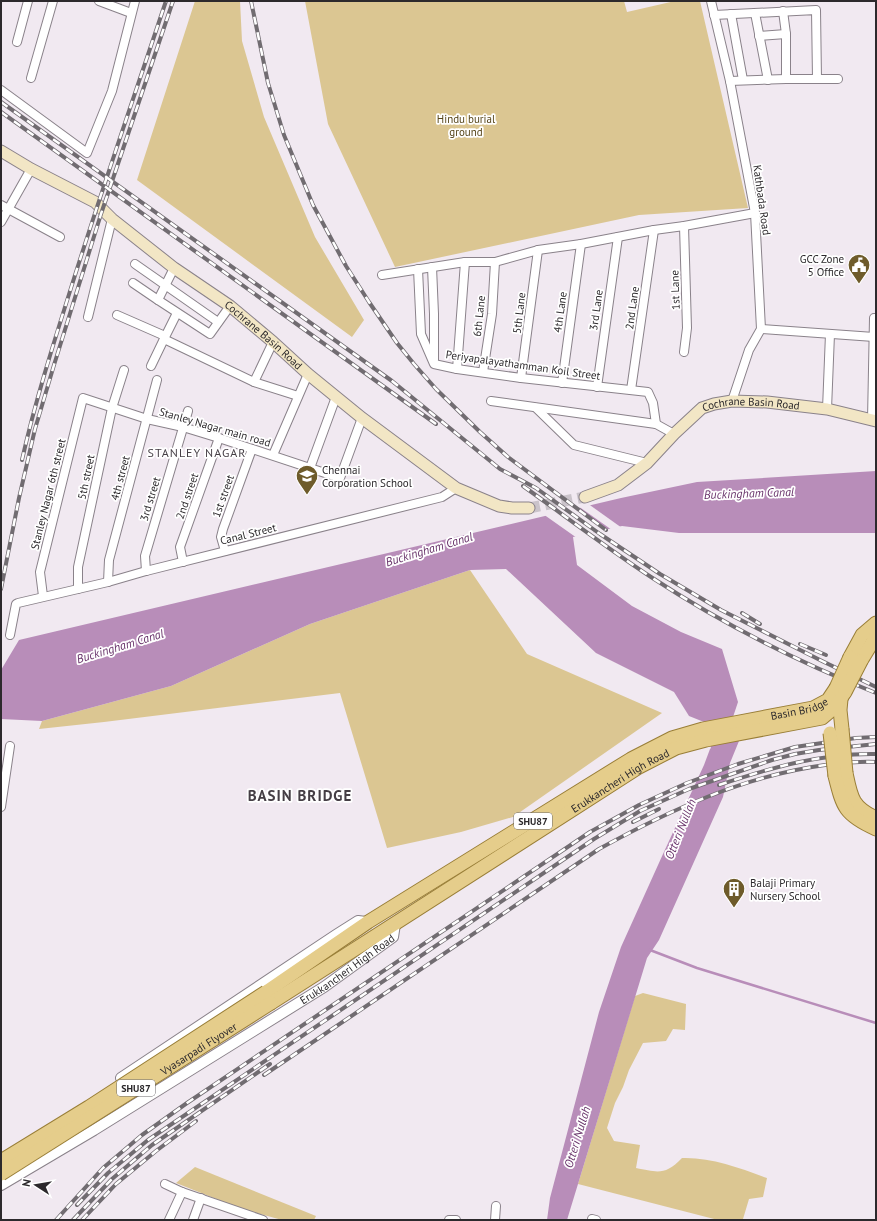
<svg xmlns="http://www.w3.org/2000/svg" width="877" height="1221" viewBox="0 0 877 1221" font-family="'PT Sans',sans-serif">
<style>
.green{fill:#dbc692}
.water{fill:#b88db9}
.pier{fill:#f1e9f1}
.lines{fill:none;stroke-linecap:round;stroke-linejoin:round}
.stream{stroke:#b88db9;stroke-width:2.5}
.secondary-tunnel{stroke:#cac3ca;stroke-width:11;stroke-dasharray:11 5.5;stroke-linecap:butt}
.minor-casing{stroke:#8a828a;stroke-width:10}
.tertiary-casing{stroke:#8a828a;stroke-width:12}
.secondary-casing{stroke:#8a828a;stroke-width:13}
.primary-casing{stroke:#997e37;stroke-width:15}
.minor{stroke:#fff;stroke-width:8}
.tertiary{stroke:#fff;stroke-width:10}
.secondary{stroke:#f2e6c5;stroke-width:11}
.primary{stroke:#e5cd8b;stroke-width:13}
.rail-casing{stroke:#716c71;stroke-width:4}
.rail{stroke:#fff;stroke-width:2.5;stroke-dasharray:8;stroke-linecap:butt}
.primary-bridge-casing{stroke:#997e37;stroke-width:15;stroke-linecap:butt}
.primary-bridge{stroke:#e5cd8b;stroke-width:13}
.labels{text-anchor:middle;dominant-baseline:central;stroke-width:3.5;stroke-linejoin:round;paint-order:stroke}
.shield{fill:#fff;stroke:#6b696b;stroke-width:1}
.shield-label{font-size:10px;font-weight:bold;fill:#2c292c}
.park-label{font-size:11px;fill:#564519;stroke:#fff}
.street-label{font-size:11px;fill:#2c292c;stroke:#fff}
.poi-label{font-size:11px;fill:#2c292c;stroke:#fff;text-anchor:start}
.neighbourhood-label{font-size:12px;letter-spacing:1px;fill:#453e45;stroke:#fff}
.water-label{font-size:12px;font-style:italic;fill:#68336a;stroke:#fff}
.district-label{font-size:15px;font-weight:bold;letter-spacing:1px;fill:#453e45;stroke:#fff}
</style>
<rect width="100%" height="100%" fill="#f1e9f1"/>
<!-- green -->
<g class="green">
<polygon points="195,1 240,1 242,41 264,117 315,237 364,320 352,337 137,180"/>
<polygon points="305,1 624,1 627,12 675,1 700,1 748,208 639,215 395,267 328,124"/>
<polygon points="470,570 527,654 662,713 513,817 461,832 387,848 340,693 104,722 39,729 42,721 171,686 310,624"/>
<path d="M643 993 686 1004 685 1030 673 1029 666 1041 643 1043 629 1070 623 1087 615 1103 607 1128 614 1141 640 1145 636 1168C657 1172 665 1176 682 1158 711 1157 740 1168 767 1178L763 1197 749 1199 743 1219 741 1220H718L578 1184 635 996Z"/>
<polygon points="195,1167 316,1216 314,1220 282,1220 239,1208 176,1183"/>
</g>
<!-- water -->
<polygon class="water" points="876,471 876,533 679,533 622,526 573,537 577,565 632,606 681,632 722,649 738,702 733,717 739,741 730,763 723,797 659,940 647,958 567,1220 547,1220 550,1198 599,1012 621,947 663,854 704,765 710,749 711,748 704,722 689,716 674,692 596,653 506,569 470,570 310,624 171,686 42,721 1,719 1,670 19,640 621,498 697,482"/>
<!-- pier -->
<g class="pier">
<polygon points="587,503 622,528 612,530 578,506"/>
<polygon points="574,507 609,531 596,534 594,532 592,534 577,538 543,514"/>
</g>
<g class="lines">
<!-- stream -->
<polyline class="stream" points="650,950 697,968 876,1023"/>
<!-- secondary-tunnel -->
<polyline class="secondary-tunnel" points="529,508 585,497"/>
<!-- minor casing -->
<g class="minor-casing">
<g id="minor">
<polyline points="99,1 131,13"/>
<polyline points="711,1 730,81 755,213 761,329 749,350 732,401"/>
<polyline points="783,11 786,34 786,79"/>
<polyline points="755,13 768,80"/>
<polyline points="731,14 743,80"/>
<polyline points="714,15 816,10 817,79"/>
<polyline points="759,36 786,34"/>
<polyline points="17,42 28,1"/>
<polyline points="31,78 53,1"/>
<polyline points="730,81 786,79 838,79"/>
<polyline points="1,90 87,153 112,91 135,1"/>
<polyline points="1,205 60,237"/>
<polyline points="1,222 31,169"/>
<polyline points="135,264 218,322"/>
<polyline points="432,267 434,314 434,360"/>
<polyline points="174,268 158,300 210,334 230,306"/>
<polyline points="418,269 421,334 434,364 457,369 521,378 648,392 653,403 656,424"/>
<polyline points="382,275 465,262 495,262 538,250 581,244 654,230 684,226 755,213"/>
<polyline points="133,283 158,300"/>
<polyline points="177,313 164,339 254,382 298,396"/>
<polyline points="117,315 165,336"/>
<polyline points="88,317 112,219"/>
<polyline points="761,329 874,337"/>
<polyline points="684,352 687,328 684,226"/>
<polyline points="151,366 164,339"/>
<polyline points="457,369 465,262"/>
<polyline points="483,372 492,314 495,262"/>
<polyline points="521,378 538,250"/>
<polyline points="254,382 273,342"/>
<polyline points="562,383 581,244"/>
<polyline points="597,387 618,237"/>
<polyline points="631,390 654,230"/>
<polyline points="491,401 656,424 674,434"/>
<polyline points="536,408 574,445 647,463"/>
<polyline points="827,409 830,334"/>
<polyline points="872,420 874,318 876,318"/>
<polyline points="273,455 308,374"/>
<polyline points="310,468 336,397"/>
<polyline points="225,551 221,537 223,529 252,449"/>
<polyline points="183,562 180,547 219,438"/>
<polyline points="146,571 145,556 188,411"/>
<polyline points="108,582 109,560 157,380"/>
<polyline points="78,589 78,567 112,408 124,370"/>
<polyline points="43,596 40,572 83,398 147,419 183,427 219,438 340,478 362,418"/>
<polyline points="10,635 16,604 18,603 108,582 146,571 442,497 456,488"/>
<polyline points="1,807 10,746"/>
<polyline points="165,1184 182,1192 263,1220"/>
<polyline points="169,1220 182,1192"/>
<polyline points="193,1220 201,1198"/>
<polyline points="449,1220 456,1220"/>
<polyline points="495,1220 496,1206"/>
<polyline points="592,1220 592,1219 596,1220"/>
</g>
</g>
<!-- tertiary casing -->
<g class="tertiary-casing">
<g id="tertiary">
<polyline points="121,1078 336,935 358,921 366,922"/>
<path id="s1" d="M1 1185 94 1130 324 987 393 937 395 924"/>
</g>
</g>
<!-- secondary casing -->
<g class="secondary-casing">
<g id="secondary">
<path id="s2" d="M1 151 31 169 95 202 112 219 174 268 230 306 273 342 308 374 362 418 456 488 499 506 512 508H529"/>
<path id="s3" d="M585 497 618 485 647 463 674 434 702 408 714 404 732 401 767 402 827 409 876 421"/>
</g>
</g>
<!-- primary casing -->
<g class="primary-casing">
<g id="primary">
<polyline points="850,657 862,635 876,623"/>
<polyline points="861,661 876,636"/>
<polyline points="841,699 840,710 842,729"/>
<path d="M846 773C851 797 852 807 876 818"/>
<path d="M835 776C843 808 845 815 876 829"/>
<path id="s4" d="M266 992 368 922 631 759 672 738 703 729 813 708 828 700 836 688"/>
<path id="s5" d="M271 1003 639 767 676 748 706 740 822 718 835 707 845 692"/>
</g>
</g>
<!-- minor -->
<use href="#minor" class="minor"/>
<!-- tertiary -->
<use href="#tertiary" class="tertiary"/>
<!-- secondary -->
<use href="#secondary" class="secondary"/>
<!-- primary -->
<use href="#primary" class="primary"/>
<!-- rail casing -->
<g class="rail-casing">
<g id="rail">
<polyline points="251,1 268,83 284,135 313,205 346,266 369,302 397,343 414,364 436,389 480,432 508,457 606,530"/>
<polyline points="1,102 392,381 500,469 536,488 600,534 660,574 721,610 822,661 876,687"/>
<polyline points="1,112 436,424"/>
<path d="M22 460C35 402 53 345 71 288 101 192 134 97 166 1"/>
<path d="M523 486C565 516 607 548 651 577 721 623 798 662 876 693"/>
<polyline points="1,589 19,498 35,429 54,365 101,214 173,1"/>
<polyline points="742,613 760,624"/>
<polyline points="800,644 826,655"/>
<path d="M719 785C770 768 821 753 876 754"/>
<polyline points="633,822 659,809"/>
<path d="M264 1075 599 849C670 810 744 776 825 765 842 763 858 761 876 762"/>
<polyline points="77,1205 108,1173 148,1140 594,839 640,811 689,789 772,760 795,754 819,750 876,744"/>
<polyline points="56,1220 103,1168 142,1135 187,1103 590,832 639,805 687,783 738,764 795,747 856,738 876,737"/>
<polyline points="73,1220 112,1179 152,1145 270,1064"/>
<polyline points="82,1220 116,1184 156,1151 196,1121"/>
</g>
</g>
<!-- rail -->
<use href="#rail" class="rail"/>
<!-- primary-bridge casing -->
<g class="primary-bridge-casing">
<g id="primary-bridge">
<polyline points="836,688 850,657"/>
<polyline points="845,692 861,661"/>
<polyline points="842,729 846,773"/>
<polyline points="830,733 835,776"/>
<polyline points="1,1161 89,1107 266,992"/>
<path id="s6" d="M1 1174 271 1003"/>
</g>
</g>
<!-- primary-bridge -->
<use href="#primary-bridge" class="primary-bridge"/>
</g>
<!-- icons -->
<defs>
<g id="civic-pin" transform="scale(1.15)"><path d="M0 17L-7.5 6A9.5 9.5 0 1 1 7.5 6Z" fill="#6e5b2a" stroke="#fff"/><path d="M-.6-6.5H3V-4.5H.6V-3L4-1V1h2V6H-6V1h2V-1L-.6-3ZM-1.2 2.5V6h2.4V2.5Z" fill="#fff"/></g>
<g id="school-pin" transform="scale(1.15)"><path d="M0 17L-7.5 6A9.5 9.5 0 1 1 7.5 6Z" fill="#6e5b2a" stroke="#fff"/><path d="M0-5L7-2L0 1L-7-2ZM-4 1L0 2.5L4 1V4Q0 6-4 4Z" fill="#fff"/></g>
<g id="building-pin" transform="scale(1.15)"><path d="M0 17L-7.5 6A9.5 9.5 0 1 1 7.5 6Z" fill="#6e5b2a" stroke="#fff"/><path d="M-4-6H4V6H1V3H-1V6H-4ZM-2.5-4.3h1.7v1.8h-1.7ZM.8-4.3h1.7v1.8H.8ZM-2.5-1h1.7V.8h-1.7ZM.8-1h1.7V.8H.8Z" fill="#fff"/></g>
</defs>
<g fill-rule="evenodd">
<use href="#civic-pin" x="859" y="265"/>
<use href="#school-pin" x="307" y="476"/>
<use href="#building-pin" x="734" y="889"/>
</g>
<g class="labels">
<!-- shield labels -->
<g class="shield">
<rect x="514" y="813" width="38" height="16" rx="3"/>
<rect x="117" y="1080" width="38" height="16" rx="3"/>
</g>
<g class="shield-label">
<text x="533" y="821">SHU87</text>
<text x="136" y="1088">SHU87</text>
</g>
<!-- park labels -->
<g class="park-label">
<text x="466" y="119">Hindu burial<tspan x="466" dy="13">ground</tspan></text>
</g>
<!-- street labels -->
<g class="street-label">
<text transform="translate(762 200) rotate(82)">Kathbada Road</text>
<text transform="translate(675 290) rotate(-92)">1st Lane</text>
<text transform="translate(632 308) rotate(-82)">2nd Lane</text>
<text transform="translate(596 310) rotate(-82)">3rd Lane</text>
<text transform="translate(560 312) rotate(-82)">4th Lane</text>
<text transform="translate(519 313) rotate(-83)">5th Lane</text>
<text transform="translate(479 316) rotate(-84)">6th Lane</text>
<text stroke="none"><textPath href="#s2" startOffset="322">Cochrane Basin Road</textPath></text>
<text transform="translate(523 365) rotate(8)">Periyapalayathamman Koil Street</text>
<text stroke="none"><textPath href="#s3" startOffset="199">Cochrane Basin Road</textPath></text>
<text transform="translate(215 427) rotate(16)">Stanley Nagar main road</text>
<text transform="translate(86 477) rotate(-78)">5th street</text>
<text transform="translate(120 478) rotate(-75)">4th street</text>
<text transform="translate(48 494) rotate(-76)">Stanley Nagar 6th street</text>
<text transform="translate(187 496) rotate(-71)">2nd street</text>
<text transform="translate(223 496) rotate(-70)">1st street</text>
<text transform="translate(150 499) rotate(-73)">3rd street</text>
<text transform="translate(248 534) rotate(-14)">Canal Street</text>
<text stroke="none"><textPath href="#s4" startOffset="610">Basin Bridge</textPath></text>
<text stroke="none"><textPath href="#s5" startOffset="414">Erukkancheri High Road</textPath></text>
<text stroke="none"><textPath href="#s1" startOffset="408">Erukkancheri High Road</textPath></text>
<text stroke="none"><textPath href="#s6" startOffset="234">Vyasarpadi Flyover</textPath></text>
</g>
<!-- poi labels -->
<g class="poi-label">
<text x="844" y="259" text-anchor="end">GCC Zone<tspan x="844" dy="13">5 Office</tspan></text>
<text x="322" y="470">Chennai<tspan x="322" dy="13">Corporation School</tspan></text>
<text x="750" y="883">Balaji Primary<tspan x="750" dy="13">Nursery School</tspan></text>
</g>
<!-- neighbourhood labels -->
<g class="neighbourhood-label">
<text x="197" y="452">STANLEY NAGAR</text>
</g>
<!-- water labels -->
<g class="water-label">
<text transform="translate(749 493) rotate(-2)">Buckingham Canal</text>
<text transform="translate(429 549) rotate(-17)">Buckingham Canal</text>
<text transform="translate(120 646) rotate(-17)">Buckingham Canal</text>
<text transform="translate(680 829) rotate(-68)">Otteri Nullah</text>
<text transform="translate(577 1137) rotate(-73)">Otteri Nullah</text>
</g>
<!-- district labels -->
<g class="district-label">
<text x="300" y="795">BASIN BRIDGE</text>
</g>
</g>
<!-- border -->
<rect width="877" height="1221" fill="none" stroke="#2c292c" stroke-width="4"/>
<!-- north arrow -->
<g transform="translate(36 1185) rotate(282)" stroke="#ffffff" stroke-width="3" paint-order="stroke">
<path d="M0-3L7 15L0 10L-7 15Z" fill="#2c292c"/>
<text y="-6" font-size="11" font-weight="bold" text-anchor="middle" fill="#2c292c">N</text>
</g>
</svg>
